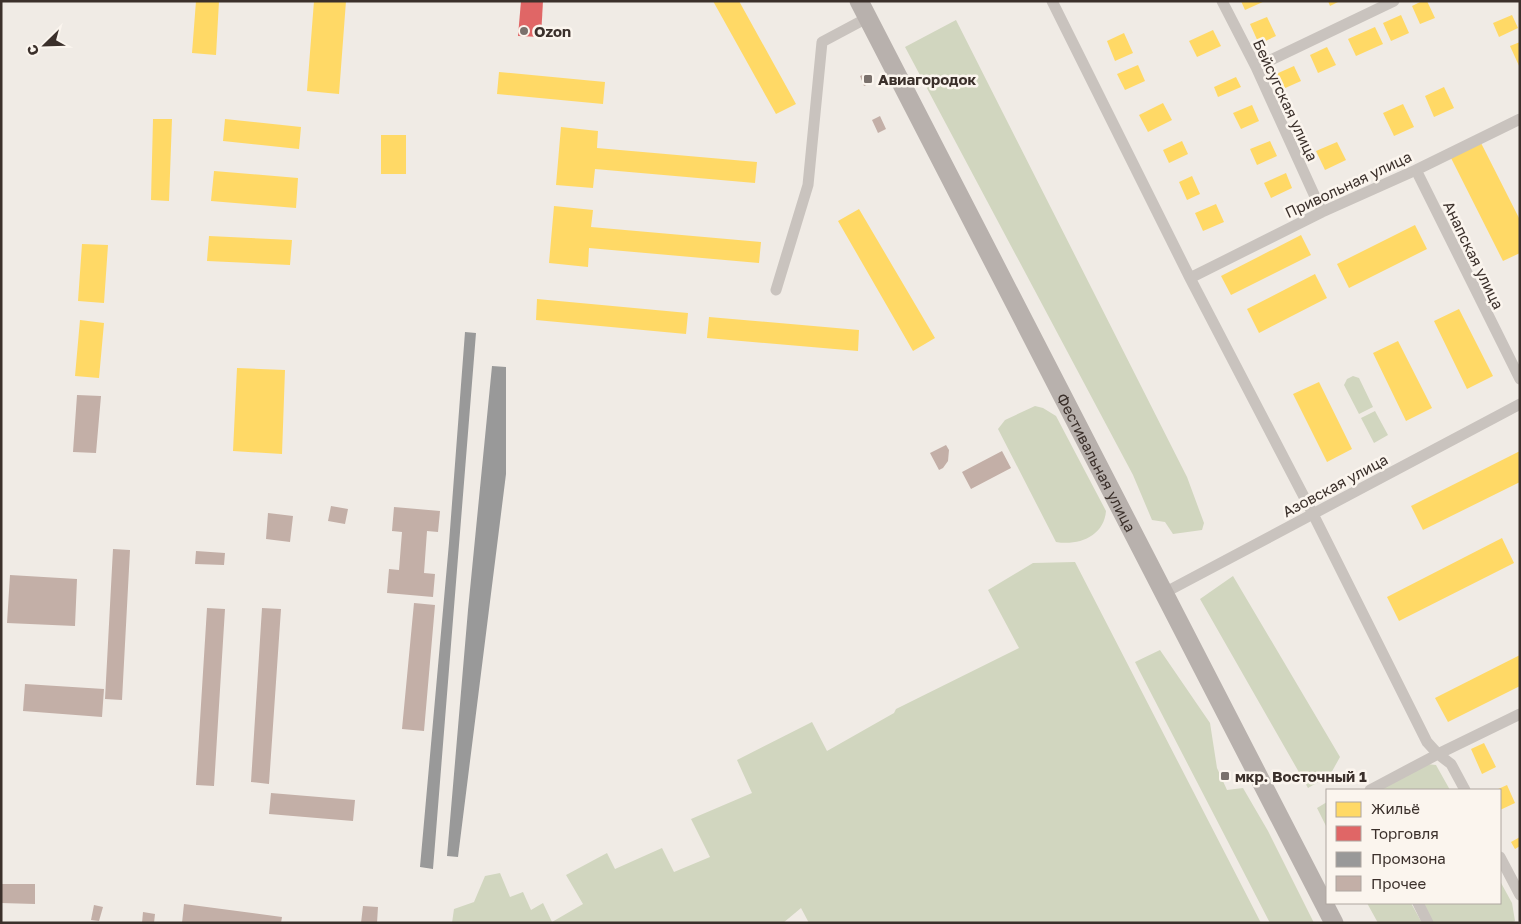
<svg xmlns="http://www.w3.org/2000/svg" width="1521" height="924" viewBox="0 0 1521 924" font-family="'Golos Text',sans-serif">
	<rect width="100%" height="100%" fill="#f0ebe5"/>
	<path fill="#d1d6bf" d="M 956,20 L 1187,477 L 1204,523 L 1202,530 L 1173,534 L 1165,522 L 1152,520 L 1133,475 L 905,47 Z
		M 1353,376 L 1359,378 L 1373,407 L 1359,414 L 1344,385 L 1347,379 Z
		M 1035,406 L 1043,408 L 1056,416 L 1106,511 C 1104,536 1079,546 1056,542 L 998,429 L 1005,420 Z
		M 1375,411 L 1388,435 L 1374,443 L 1361,418 Z
		M 1075,562 L 1261,923 L 809,923 L 801,908 L 783,923 L 452,923 L 454,909 L 474,902 L 485,876 L 500,873 L 510,897 L 523,892 L 531,910 L 543,903 L 552,922 L 583,904 L 566,875 L 607,853 L 615,869 L 662,848 L 674,872 L 710,857 L 691,819 L 752,793 L 737,760 L 812,722 L 827,751 L 894,713 L 896,709 L 1019,648 L 988,590 L 1033,563 Z
		M 1233,576 L 1340,757 L 1330,775 L 1308,788 L 1200,599 Z
		M 1160,650 L 1210,723 L 1217,768 L 1227,790 L 1243,788 L 1268,831 L 1314,923 L 1270,923 L 1139,670 L 1135,662 Z
		M 1427,764 L 1436,765 L 1450,790 L 1376,790 Z
		M 1327,802 L 1327,828 L 1317,808 Z
		M 1500,881 L 1512,903 L 1515,921 L 1511,923 L 1431,923 L 1421,903 L 1500,903 Z
		M 1367,903 L 1411,903 L 1422,923 L 1378,923 Z"/>
	<path fill="#ffd966" d="M 196,1 L 219,1 L 216,55 L 192,53 Z
		M 314,1 L 346,1 L 339,94 L 307,91 Z
		M 713,1 L 739,1 L 796,104 L 776,114 Z
		M 1241,1 L 1265,1 L 1245,10 Z
		M 1328,1 L 1340,1 L 1330,6 Z
		M 1422,1 L 1427,1 L 1435,18 L 1420,24 L 1412,6 Z
		M 1401,15 L 1409,33 L 1391,41 L 1383,23 Z
		M 1512,15 L 1518,28 L 1499,37 L 1493,23 Z
		M 1267,17 L 1276,36 L 1259,44 L 1250,24 Z
		M 1375,27 L 1383,44 L 1356,56 L 1348,39 Z
		M 1213,30 L 1221,46 L 1197,57 L 1189,41 Z
		M 1124,33 L 1133,53 L 1115,61 L 1107,41 Z
		M 1520,42 L 1520,68 L 1510,46 Z
		M 1327,47 L 1336,65 L 1318,73 L 1310,55 Z
		M 1138,65 L 1145,81 L 1125,90 L 1117,74 Z
		M 1294,66 L 1301,81 L 1283,89 L 1276,74 Z
		M 499,72 L 605,82 L 603,104 L 497,94 Z
		M 1236,77 L 1241,87 L 1218,97 L 1214,87 Z
		M 1444,87 L 1454,108 L 1434,117 L 1425,96 Z
		M 1163,103 L 1172,120 L 1148,132 L 1139,115 Z
		M 1403,104 L 1414,127 L 1394,136 L 1383,113 Z
		M 1252,105 L 1259,121 L 1241,129 L 1233,113 Z
		M 153,119 L 172,119 L 169,201 L 151,200 Z
		M 225,119 L 301,127 L 299,149 L 223,141 Z
		M 561,127 L 598,131 L 597,148 L 757,162 L 755,183 L 595,169 L 593,188 L 556,185 Z
		M 381,135 L 406,135 L 406,174 L 381,174 Z
		M 1182,141 L 1188,154 L 1169,163 L 1163,150 Z
		M 1270,141 L 1277,156 L 1257,165 L 1250,149 Z
		M 1337,142 L 1346,160 L 1325,170 L 1316,151 Z
		M 1481,143 L 1520,220 L 1520,253 L 1503,261 L 1451,158 Z
		M 214,171 L 298,178 L 296,208 L 211,201 Z
		M 1286,173 L 1292,188 L 1271,198 L 1264,183 Z
		M 1192,176 L 1200,194 L 1187,200 L 1179,182 Z
		M 1216,204 L 1224,222 L 1203,231 L 1195,213 Z
		M 554,206 L 593,210 L 591,227 L 761,242 L 759,263 L 589,248 L 588,267 L 549,263 Z
		M 859,209 L 935,338 L 913,351 L 838,221 Z
		M 1415,225 L 1427,249 L 1349,288 L 1337,264 Z
		M 1301,235 L 1311,255 L 1231,295 L 1221,276 Z
		M 209,236 L 292,240 L 290,265 L 207,261 Z
		M 82,244 L 108,245 L 104,303 L 78,301 Z
		M 1315,274 L 1327,298 L 1259,333 L 1247,309 Z
		M 537,299 L 688,313 L 686,334 L 536,320 Z
		M 1459,309 L 1493,376 L 1467,389 L 1434,321 Z
		M 709,317 L 859,330 L 858,351 L 707,338 Z
		M 80,320 L 104,323 L 99,378 L 75,376 Z
		M 1398,341 L 1432,408 L 1406,421 L 1373,353 Z
		M 237,368 L 285,370 L 282,454 L 233,451 Z
		M 1319,382 L 1352,449 L 1327,462 L 1293,394 Z
		M 1520,451 L 1520,482 L 1423,530 L 1411,506 Z
		M 1502,538 L 1514,563 L 1399,621 L 1387,597 Z
		M 1520,655 L 1520,686 L 1448,722 L 1435,698 Z
		M 1484,743 L 1496,767 L 1482,774 L 1471,749 Z
		M 1507,785 L 1515,803 L 1500,810 L 1500,790 L 1496,790 Z
		M 1520,837 L 1520,846 L 1515,849 L 1511,842 Z"/>
	<path fill="#e06666" d="M 521,1 L 543,1 L 541,37 L 518,36 Z"/>
	<path fill="#999" d="M 465,332 L 476,333 L 433,869 L 420,867 L 449,543 Z
		M 492,366 L 506,367 L 506,474 L 458,857 L 447,856 L 468,610 Z"/>
	<path fill="#c3afa7" d="M 867,73 L 871,83 L 864,86 L 860,76 Z
		M 880,116 L 886,129 L 878,133 L 872,120 Z
		M 77,395 L 101,396 L 96,453 L 73,452 Z
		M 946,445 L 949,450 L 948,461 L 943,468 L 939,470 L 930,453 Z
		M 1002,451 L 1011,468 L 971,489 L 962,472 Z
		M 331,506 L 348,509 L 345,524 L 328,521 Z
		M 394,507 L 440,511 L 438,532 L 427,531 L 424,573 L 435,574 L 433,597 L 387,593 L 389,569 L 399,570 L 402,532 L 392,531 Z
		M 268,513 L 293,516 L 290,542 L 266,539 Z
		M 113,549 L 130,550 L 122,700 L 105,699 Z
		M 196,551 L 225,553 L 224,565 L 195,564 Z
		M 10,575 L 77,579 L 75,626 L 7,623 Z
		M 414,603 L 435,605 L 424,731 L 402,729 Z
		M 207,608 L 225,609 L 214,786 L 196,785 Z
		M 262,608 L 281,609 L 269,784 L 251,782 Z
		M 25,684 L 104,689 L 102,717 L 23,711 Z
		M 271,793 L 355,800 L 353,821 L 269,814 Z
		M 1,884 L 35,884 L 35,904 L 1,903 Z
		M 184,904 L 282,917 L 281,923 L 182,923 Z
		M 94,905 L 103,907 L 99,921 L 91,920 Z
		M 363,906 L 378,907 L 377,923 L 361,923 Z
		M 143,912 L 155,914 L 154,923 L 142,923 Z"/>
	<g fill="none" stroke-linecap="round" stroke-linejoin="round">
		<path stroke="#c9c3be" stroke-width="11" d="M 1052,1 L 1190,278 L 1313,514 L 1427,742 L 1438,754 L 1451,764 L 1465,790
			M 1222,1 L 1256,67 L 1322,212
			M 1256,67 L 1394,1
			M 1416,170 L 1520,379
			M 1190,278 L 1322,212 L 1416,170 L 1520,119
			M 776,290 L 808,185 L 822,42 L 867,18
			M 1164,593 L 1520,404
			M 1370,790 L 1438,754 L 1520,714
			M 1500,857 L 1520,895
			M 1418,903 L 1428,923"/>
		<path stroke="#b8b1ad" stroke-width="19" id="s1" d="M 859,1 L 1334,923"/>
	</g>
	<g fill="#7a716c" stroke="#fbf5ee" stroke-width="2">
		<circle cx="524" cy="31" r="5"/>
		<rect x="863" y="74" width="10" height="10" rx="2.5"/>
		<rect x="1220" y="771" width="10" height="10" rx="2.5"/>
	</g>
	<g text-anchor="middle" dominant-baseline="central" stroke-width="5" stroke-linejoin="round" paint-order="stroke">
		<g font-size="15" font-weight="bold" fill="#3b302b" stroke="#fbf5ee" text-anchor="start">
			<text x="534" y="31">Ozon</text>
			<text x="878" y="79">Авиагородок</text>
			<text x="1235" y="776">мкр. Восточный 1</text>
		</g>
		<g font-size="15" fill="#3b302b" stroke="#fbf5ee">
			<text transform="translate(1286 100) rotate(65)">Бейсугская улица</text>
			<text transform="translate(1348 184) rotate(-25)">Привольная улица</text>
			<text transform="translate(1474 255) rotate(64)">Анапская улица</text>
			<text stroke="none"><textPath href="#s1" startOffset="519">Фестивальная улица</textPath></text>
			<text transform="translate(1335 485) rotate(-28)">Азовская улица</text>
		</g>
	</g>
	<rect width="1521" height="924" fill="none" stroke="#3b302b" stroke-width="5"/>
	<rect x="1326" y="789" width="175" height="115" fill="#fbf5ee" stroke="#aea6a0"/>
	<rect x="1336" y="802" width="25" height="15" fill="#ffd966" stroke="#aea6a0"/>
	<text x="1371" y="814" font-size="15" fill="#3b302b">Жильё</text>
	<rect x="1336" y="826" width="25" height="15" fill="#e06666" stroke="#aea6a0"/>
	<text x="1371" y="839" font-size="15" fill="#3b302b">Торговля</text>
	<rect x="1336" y="852" width="25" height="15" fill="#999999" stroke="#aea6a0"/>
	<text x="1371" y="864" font-size="15" fill="#3b302b">Промзона</text>
	<rect x="1336" y="876" width="25" height="15" fill="#c3afa7" stroke="#aea6a0"/>
	<text x="1371" y="889" font-size="15" fill="#3b302b">Прочее</text>
	<g transform="translate(45 45) rotate(247)" stroke="#fbf5ee" stroke-width="4" paint-order="stroke">
	<path d="M0-4L9 19L0 12L-9 19Z" fill="#3b302b"/>
	<text y="-8" font-size="14" font-weight="bold" text-anchor="middle" fill="#3b302b">С</text>
	</g>
</svg>
